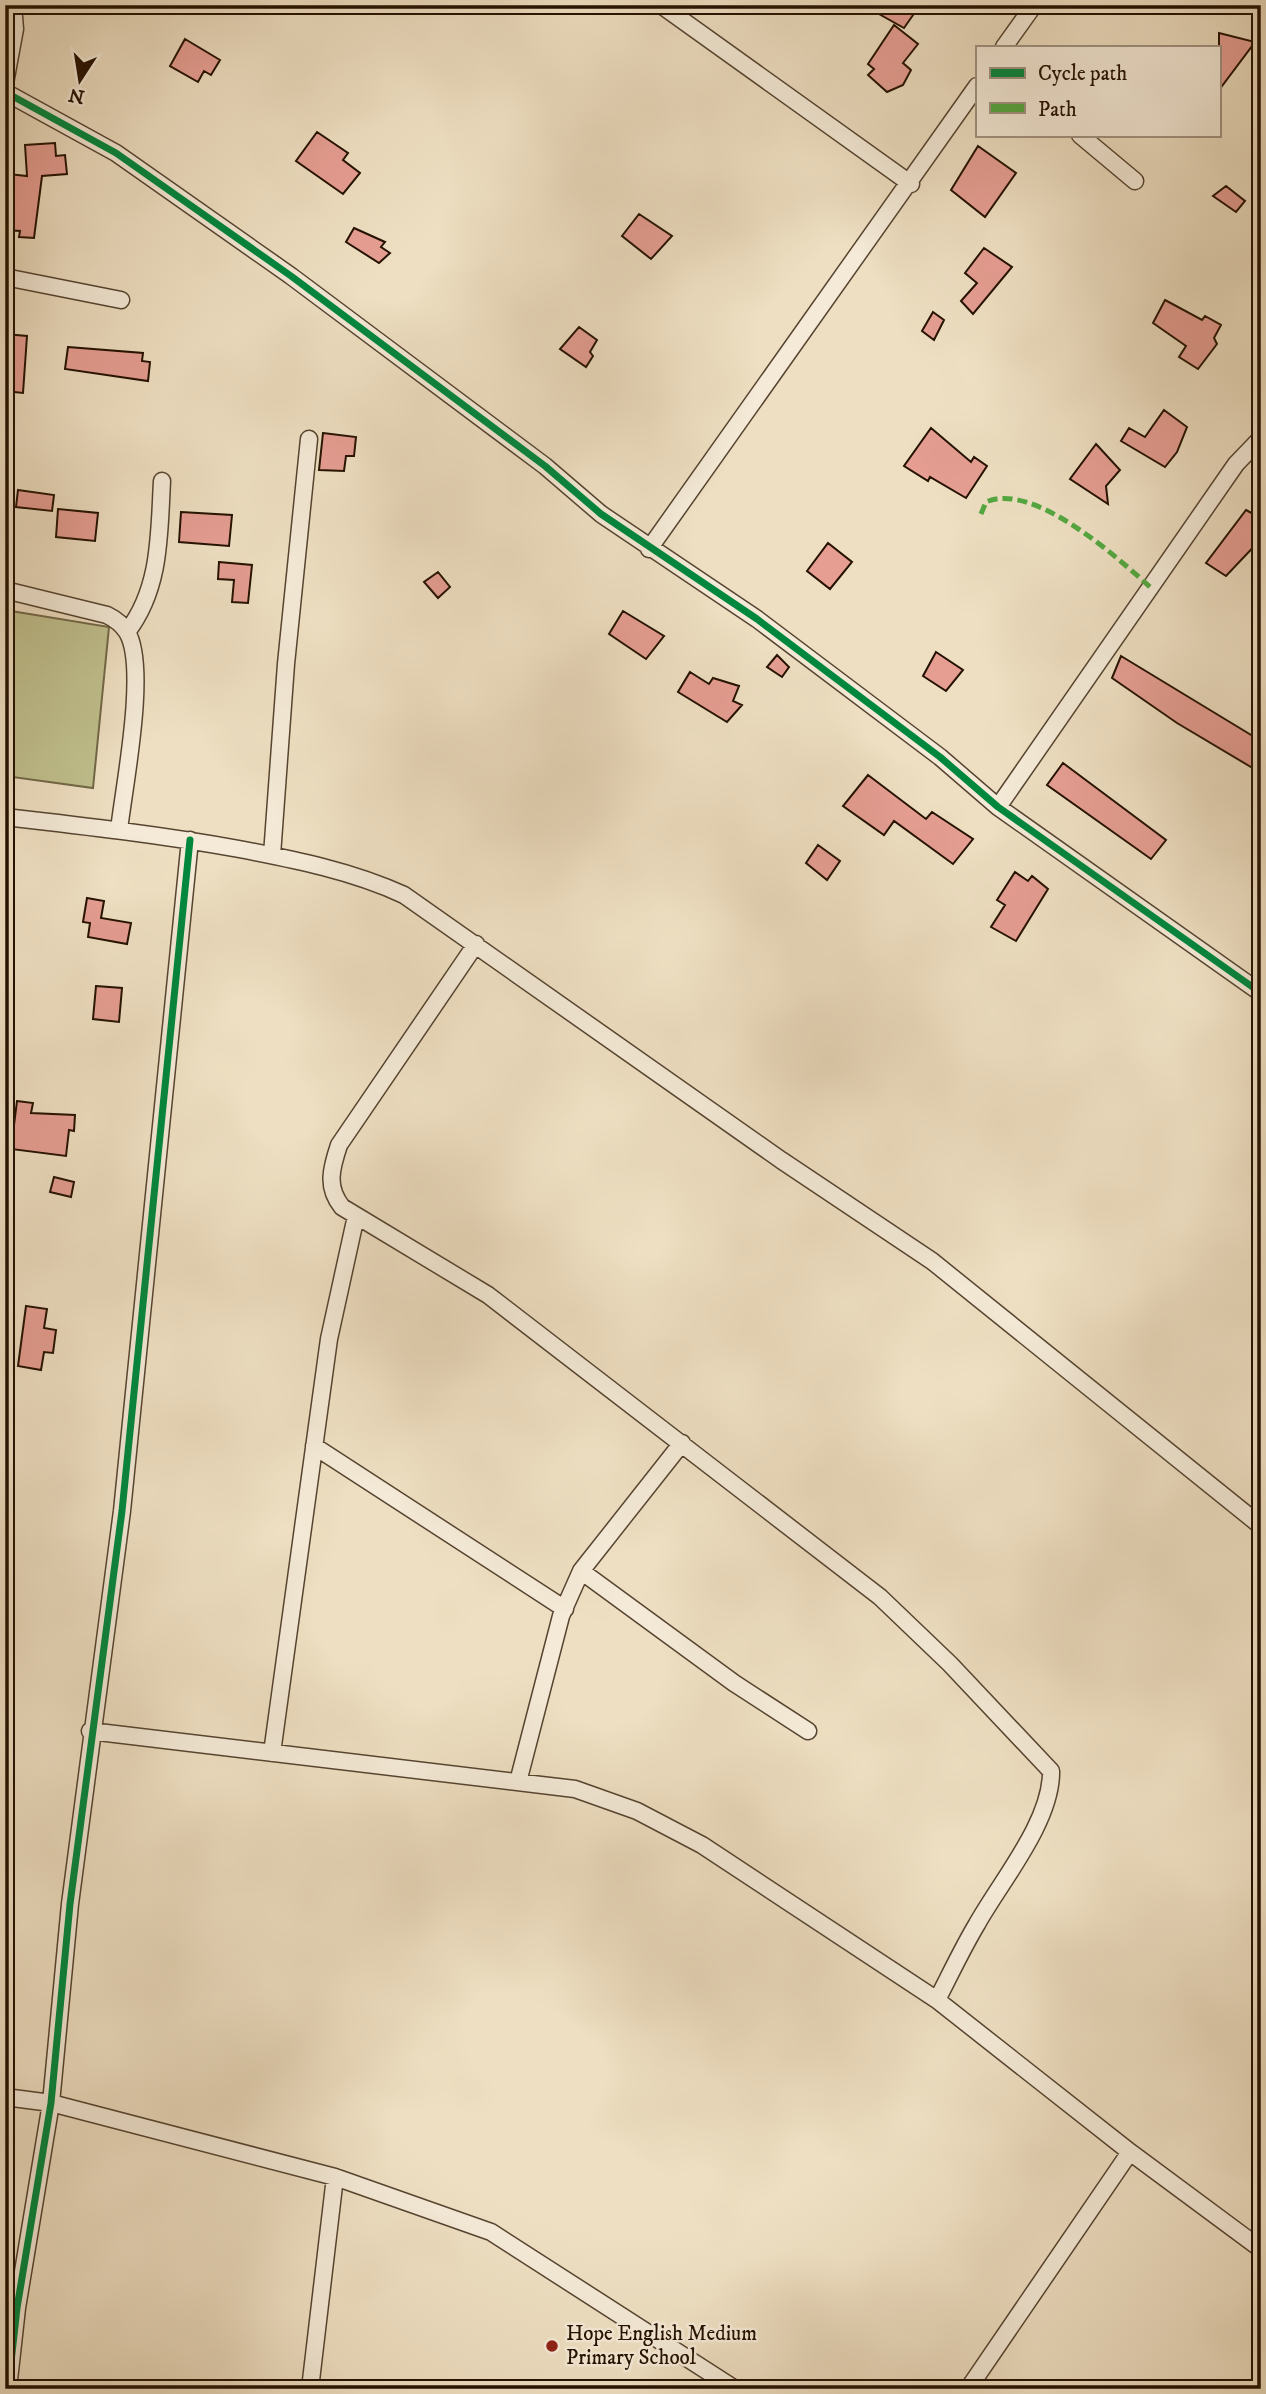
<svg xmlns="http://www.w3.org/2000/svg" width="1266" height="2394" viewBox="0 0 1266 2394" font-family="'IM FELL DW Pica',serif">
	<rect width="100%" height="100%" fill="#eedfc2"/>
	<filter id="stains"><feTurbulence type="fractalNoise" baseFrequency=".00286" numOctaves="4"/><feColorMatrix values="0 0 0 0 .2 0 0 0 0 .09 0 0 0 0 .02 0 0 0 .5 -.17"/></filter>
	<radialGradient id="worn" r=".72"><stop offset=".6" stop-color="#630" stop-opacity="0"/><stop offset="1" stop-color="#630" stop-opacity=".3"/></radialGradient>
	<path fill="#c0c08e" stroke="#726847" stroke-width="2" d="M 5,610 L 109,627 L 93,788 L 5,776 Z"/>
	<path fill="#e69e93" stroke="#241100" stroke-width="2" d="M 863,5 L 920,5 L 904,28 Z
		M 894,25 L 918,44 L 903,63 L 911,70 L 903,85 L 887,92 L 868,75 L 874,69 L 868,64 Z
		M 1219,33 L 1255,42 L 1219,90 Z
		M 185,39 L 220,60 L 211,75 L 204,71 L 198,82 L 170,66 Z
		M 317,132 L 348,153 L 343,160 L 360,173 L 343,194 L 296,161 Z
		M 55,143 L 56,156 L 65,155 L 67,174 L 42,176 L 34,238 L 19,237 L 20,231 L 5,230 L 9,174 L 27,176 L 25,145 Z
		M 978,146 L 1016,173 L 985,217 L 951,190 Z
		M 1226,186 L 1245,201 L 1236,212 L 1213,196 Z
		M 639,214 L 672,236 L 651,259 L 622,236 Z
		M 354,228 L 385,242 L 381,247 L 390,253 L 379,263 L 346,242 Z
		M 984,248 L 1012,267 L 973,314 L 961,301 L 977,283 L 965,273 Z
		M 1165,300 L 1202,320 L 1205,316 L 1221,325 L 1214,338 L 1217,344 L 1198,369 L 1179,357 L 1186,346 L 1153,323 Z
		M 933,312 L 944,320 L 934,340 L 922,331 Z
		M 579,327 L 597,340 L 590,352 L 593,356 L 586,367 L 560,349 Z
		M 5,334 L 27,336 L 23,393 L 5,391 Z
		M 68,347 L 143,353 L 142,361 L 150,362 L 148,381 L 65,369 Z
		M 1164,410 L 1187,427 L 1177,452 L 1165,467 L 1121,441 L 1129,428 L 1145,437 Z
		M 931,428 L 971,462 L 974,457 L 987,466 L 966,498 L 930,477 L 928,481 L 904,466 Z
		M 323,433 L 356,437 L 354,456 L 346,456 L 344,471 L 319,470 Z
		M 1096,444 L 1120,470 L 1106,486 L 1108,504 L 1070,479 Z
		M 18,490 L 54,495 L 52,511 L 16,507 Z
		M 58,509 L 98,513 L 95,541 L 56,537 Z
		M 1246,510 L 1261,518 L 1261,539 L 1226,576 L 1206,563 Z
		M 181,512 L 232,515 L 229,546 L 179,542 Z
		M 828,543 L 852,562 L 830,589 L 807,571 Z
		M 219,562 L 252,565 L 248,603 L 232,602 L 234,580 L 218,579 Z
		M 438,572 L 450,587 L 438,598 L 424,582 Z
		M 623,611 L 664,636 L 646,659 L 609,634 Z
		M 936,652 L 963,670 L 946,691 L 923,676 Z
		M 777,655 L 789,667 L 782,677 L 767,667 Z
		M 1121,656 L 1261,741 L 1261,773 L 1177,723 L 1112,678 Z
		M 690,672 L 709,684 L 713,678 L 739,686 L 733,701 L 742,705 L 727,722 L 678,692 Z
		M 1063,763 L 1166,840 L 1151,859 L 1047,785 Z
		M 868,775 L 926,819 L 932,812 L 973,839 L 953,864 L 894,821 L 884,835 L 843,806 Z
		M 818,845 L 840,861 L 827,880 L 806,863 Z
		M 1015,872 L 1028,881 L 1032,876 L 1048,889 L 1016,941 L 991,927 L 1005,905 L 997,900 Z
		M 87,898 L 104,901 L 101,918 L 131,923 L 127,944 L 88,937 L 90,923 L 83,922 Z
		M 96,986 L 122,988 L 119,1022 L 93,1019 Z
		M 17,1101 L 33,1103 L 31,1113 L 75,1115 L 74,1131 L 69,1130 L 66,1156 L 11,1149 Z
		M 54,1177 L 74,1182 L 71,1197 L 50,1192 Z
		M 26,1306 L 47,1309 L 44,1328 L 56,1330 L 53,1353 L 44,1352 L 41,1370 L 18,1366 Z"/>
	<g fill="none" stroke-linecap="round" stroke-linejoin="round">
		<defs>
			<path id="minor" d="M 661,5 L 911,184
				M 1004,47 L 1034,5
				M 5,83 L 15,29 L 13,5
				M 5,92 L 116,153 L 291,276 L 545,466 L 601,514 L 757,619 L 940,757 L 998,807 L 1261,993
				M 1080,135 L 1135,181
				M 5,277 L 121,300
				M 649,549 L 977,86
				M 5,590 L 107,615 C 115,619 122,624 127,632 C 148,667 124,786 119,830
				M 127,632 C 161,588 159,534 162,481
				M 998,807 L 1236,464 L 1261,438
				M 5,817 C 84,826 162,835 239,849 C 296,860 352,871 404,895 L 781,1160 L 932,1261 L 1261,1526
				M 272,855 L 286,664 L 309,439
				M 476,944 L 339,1145 C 331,1169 326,1187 342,1207 L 488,1295 L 880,1597 L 950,1664 L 1051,1771 C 1052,1821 1001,1881 977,1924 C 962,1949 950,1975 937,2000
				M 314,1446 L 565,1609
				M 581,1571 L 734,1683 L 808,1731
				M 90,1731 L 575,1789 L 637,1811 L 702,1845 L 937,2000 L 1130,2152 L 1261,2249
				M 272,1753 L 329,1339 L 356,1216
				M 518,1782 L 561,1616 L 581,1571 L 682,1443
				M 5,2097 L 51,2103 L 335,2177 L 491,2232 L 735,2389
				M 8,2389 L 17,2308 L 51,2103 L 70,1904 L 122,1511 L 190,840
				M 310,2389 L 335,2177
				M 968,2389 L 1130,2152"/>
		</defs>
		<use href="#minor" stroke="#564430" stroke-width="19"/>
		<use href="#minor" stroke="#f4ead7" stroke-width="16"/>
		<path stroke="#53a840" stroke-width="5" stroke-dasharray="10 5" stroke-linecap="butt" d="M 981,514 L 986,502 C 1033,481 1118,558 1150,587"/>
		<defs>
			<path id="cycleway" d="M 5,92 L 116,153 L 291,276 L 545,466 L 601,514 L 757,619 L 940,757 L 998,807 L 1261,993
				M 8,2389 L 17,2308 L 51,2103 L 70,1904 L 122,1511 L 190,840"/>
		</defs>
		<use href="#cycleway" stroke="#f4ead7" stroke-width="11"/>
		<use href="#cycleway" stroke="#00873e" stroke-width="7"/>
	</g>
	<circle fill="#8f2418" stroke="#f4ead7" stroke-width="2.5" cx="552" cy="2346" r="7"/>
	<g text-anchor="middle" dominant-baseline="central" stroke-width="5" stroke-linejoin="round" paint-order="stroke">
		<g font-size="21" fill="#241100" stroke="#f4ead7" text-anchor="start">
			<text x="566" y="2334">Hope English Medium<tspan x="566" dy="24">Primary School</tspan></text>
		</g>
	</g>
	<rect width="1266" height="2394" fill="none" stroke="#eedfc2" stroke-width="28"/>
	<rect x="7" y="7" width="1252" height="2380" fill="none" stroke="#241100" stroke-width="3.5"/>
	<rect x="14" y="14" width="1238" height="2366" fill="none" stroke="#241100" stroke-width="2"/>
	<rect x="976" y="46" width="245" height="91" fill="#f4ead7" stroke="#a19381" stroke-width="2"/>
	<rect x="990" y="68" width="35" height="10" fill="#00873e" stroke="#a19381" stroke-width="2"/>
	<text x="1038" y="80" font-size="21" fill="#241100">Cycle path</text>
	<rect x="990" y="103" width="35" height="10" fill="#53a840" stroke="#a19381" stroke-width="2"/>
	<text x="1038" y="116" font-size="21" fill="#241100">Path</text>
	<g transform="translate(80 80) rotate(192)" stroke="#f4ead7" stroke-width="5" paint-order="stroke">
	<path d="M0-5L12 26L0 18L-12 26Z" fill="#241100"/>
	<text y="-10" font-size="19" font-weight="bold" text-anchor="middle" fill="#241100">N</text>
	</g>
	<rect width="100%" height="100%" filter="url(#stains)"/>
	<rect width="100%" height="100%" fill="url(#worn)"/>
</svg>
